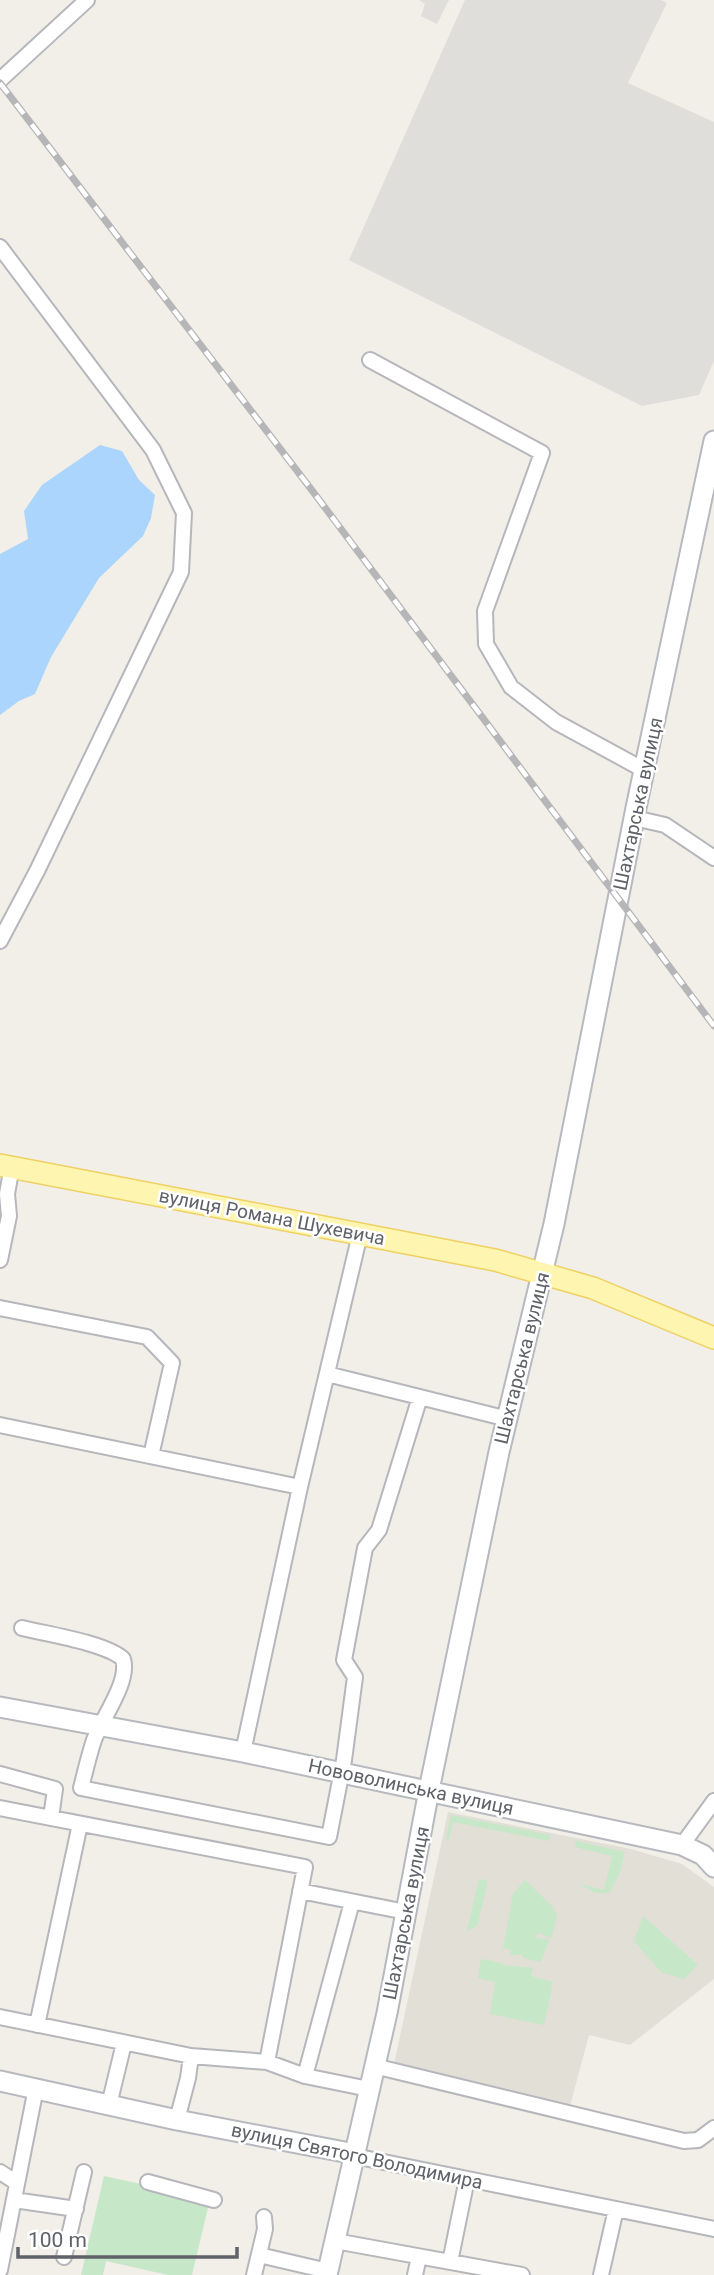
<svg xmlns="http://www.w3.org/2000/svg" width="714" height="2275" viewBox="0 0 714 2275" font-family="Roboto,sans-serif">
	<rect width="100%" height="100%" fill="#f1efe8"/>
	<path fill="#e0deda" d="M 419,0 L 449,0 L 437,24 L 421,16 L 425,4 Z
		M 465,0 L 661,0 L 667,3 L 628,83 L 714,122 L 714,361 L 699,395 L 642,406 L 349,260 Z"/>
	<path fill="#e1dfd6" d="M 448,1812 L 631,1849 L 682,1864 L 714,1887 L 714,1979 L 630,2045 L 589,2035 L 570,2106 L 394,2064 Z"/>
	<path fill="#c6e7c8" d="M 451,1815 L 550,1835 L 549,1841 L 453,1822 L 448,1842 L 446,1838 Z
		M 576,1841 L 625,1852 L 619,1875 L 609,1893 L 595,1893 L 580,1884 L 604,1890 L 612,1856 L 575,1847 Z
		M 479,1879 L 488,1881 L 477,1926 L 467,1931 Z
		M 525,1880 L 553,1907 L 557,1916 L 551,1939 L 540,1933 L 535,1935 L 537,1938 L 549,1940 L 541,1962 L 523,1958 L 522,1955 L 510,1955 L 511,1950 L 503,1948 L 513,1894 Z
		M 643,1916 L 698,1965 L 684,1979 L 661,1972 L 634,1941 Z
		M 481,1959 L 502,1963 L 503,1965 L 533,1968 L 531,1976 L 553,1982 L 544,2025 L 490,2014 L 495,1982 L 478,1978 Z
		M 104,2176 L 210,2199 L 192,2275 L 168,2275 L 106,2261 L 103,2275 L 81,2275 Z"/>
	<path fill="#abd5fd" d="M 100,445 L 122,451 L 139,480 L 155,495 L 151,518 L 143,536 L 99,578 L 51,657 L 35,694 L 19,701 L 0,715 L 0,554 L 28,539 L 24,511 L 42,485 Z"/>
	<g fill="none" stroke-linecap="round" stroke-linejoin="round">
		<defs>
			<path id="street" d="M 0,80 L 87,0
				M 0,247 L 153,450 L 184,513 L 181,572 L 37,871 L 0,941
				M 370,360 L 542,453 L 485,611 L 486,644 L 511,687 L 556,722 L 644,770
				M 634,818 L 665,825 L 714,858
				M 0,1260 L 9,1216 L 7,1194 L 10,1177 L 8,1167
				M 0,1308 L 147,1337 L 172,1363 L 151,1456
				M 327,1374 L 508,1419
				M 0,1425 L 300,1487
				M 22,1628 C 46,1634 106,1643 123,1659 C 130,1682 102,1718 94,1740 C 89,1755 85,1772 81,1788 L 329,1837 L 344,1760 L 355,1677 L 344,1660 L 365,1548 L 379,1530 L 420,1397
				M 243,1752 L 300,1487 L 360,1234
				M 0,1774 L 55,1789 L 51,1818
				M 0,1808 L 305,1867 L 267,2062
				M 682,1845 L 714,1801
				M 300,1891 L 406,1912
				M 0,2017 L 191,2056 L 267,2062 L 305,2076 L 369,2089
				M 37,2025 L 80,1824
				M 374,2066 L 684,2141 L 698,2140 L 714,2128
				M 305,2076 L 352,1902
				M 109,2105 L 124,2043
				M 177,2120 L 188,2078 L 191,2056
				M 355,2154 L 364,2158 L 714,2229
				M 0,2172 L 17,2183
				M 148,2182 L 214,2200
				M 14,2200 L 76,2209
				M 335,2241 L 522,2275
				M 259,2255 L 328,2271
				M 64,2257 L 84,2172
				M 450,2262 L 467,2179
				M 0,2270 L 36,2088
				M 254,2275 L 265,2229 L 264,2217
				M 415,2275 L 419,2257
				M 601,2275 L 616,2209"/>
			<path id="secondary" d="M 0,1707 L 243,1752 L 682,1845 L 703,1855 L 714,1867
				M 0,2081 L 177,2120 L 355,2154
				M 327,2275 L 387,2013 L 429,1790 L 499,1452 L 554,1224 L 636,808 L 714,441"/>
			<path id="primary" d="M 0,1165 L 495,1260 L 593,1288 L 714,1338"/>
		</defs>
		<use href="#street" stroke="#b5b7bc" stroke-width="18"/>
		<use href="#secondary" stroke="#b6b9bf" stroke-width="23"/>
		<use href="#primary" stroke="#efd063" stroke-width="24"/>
		<use href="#street" stroke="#fff" stroke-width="14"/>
		<use href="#secondary" stroke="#fff" stroke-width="19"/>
		<use href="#primary" stroke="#fef6b0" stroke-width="21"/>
		<defs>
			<path id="rail" d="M 0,83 L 311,489 L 714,1026"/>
		</defs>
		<use href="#rail" stroke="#b6b6b8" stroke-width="7"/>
		<use href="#rail" stroke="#fff" stroke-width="4.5" stroke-dasharray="13" stroke-linecap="butt"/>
	</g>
	<g text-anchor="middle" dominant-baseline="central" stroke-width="5" stroke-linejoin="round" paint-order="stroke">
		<g font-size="19" fill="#5f6268" stroke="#fff">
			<text transform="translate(638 804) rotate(-78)">Шахтарська вулиця</text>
			<text transform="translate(272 1217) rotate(11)">вулиця Романа Шухевича</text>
			<text transform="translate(522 1358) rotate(-76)">Шахтарська вулиця</text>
			<text transform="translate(411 1787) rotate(12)">Нововолинська вулиця</text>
			<text transform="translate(406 1913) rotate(-79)">Шахтарська вулиця</text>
			<text transform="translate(357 2156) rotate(12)">вулиця Святого Володимира</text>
		</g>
	</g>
	<path d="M18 2247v10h219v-10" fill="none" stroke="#5f6268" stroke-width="3.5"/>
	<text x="28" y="2247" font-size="21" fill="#5f6268" stroke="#ffffff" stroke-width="5" paint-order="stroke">100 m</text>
</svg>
